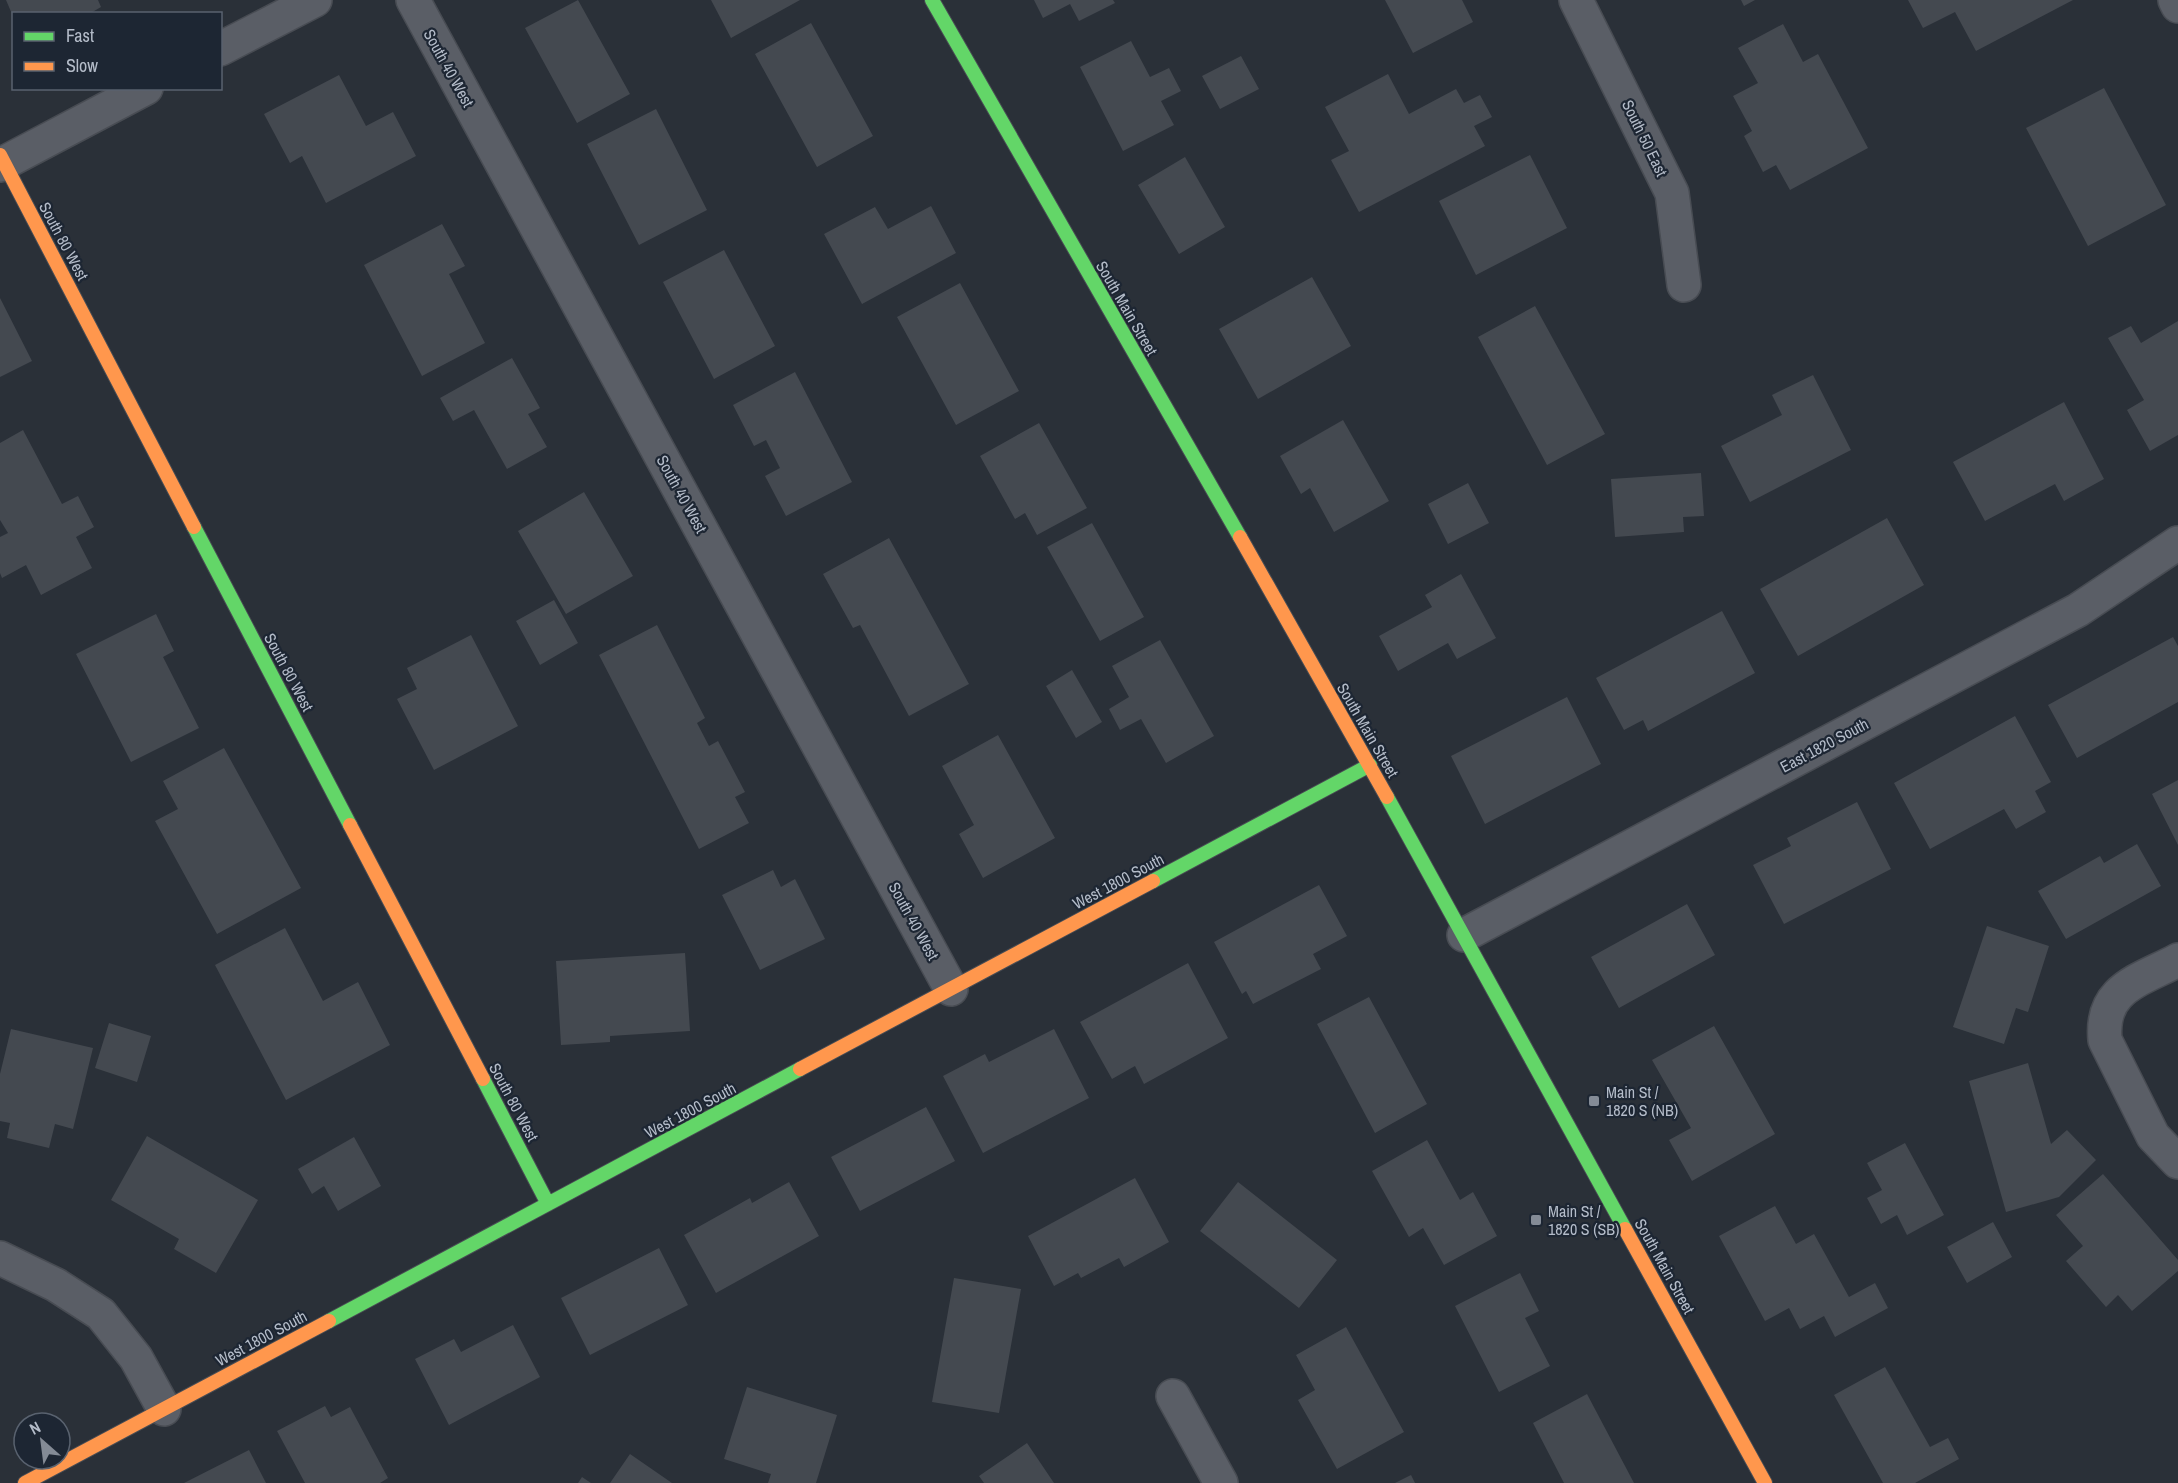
<svg xmlns="http://www.w3.org/2000/svg" width="2178" height="1483" viewBox="0 0 2178 1483" font-family="'Archivo Narrow',sans-serif">
	<rect width="100%" height="100%" fill="#2a3038"/>
	<path fill="#444950" d="M 6,0 L 98,0 L 101,7 L 89,14 L 12,14 Z
		M 578,0 L 630,94 L 577,123 L 525,28 Z
		M 711,0 L 800,0 L 731,38 Z
		M 1034,0 L 1113,0 L 1115,3 L 1079,21 L 1070,4 L 1043,18 Z
		M 1385,0 L 1462,0 L 1473,22 L 1413,53 Z
		M 1741,0 L 1755,0 L 1744,6 Z
		M 1908,0 L 2073,0 L 1976,51 L 1955,12 L 1923,28 Z
		M 811,23 L 873,136 L 817,167 L 755,54 Z
		M 1783,24 L 1803,62 L 1818,54 L 1868,148 L 1790,190 L 1776,165 L 1763,172 L 1744,136 L 1752,131 L 1733,96 L 1758,83 L 1738,48 Z
		M 1131,41 L 1150,77 L 1169,68 L 1181,91 L 1161,101 L 1174,125 L 1123,151 L 1080,67 Z
		M 1241,56 L 1259,89 L 1220,109 L 1202,76 Z
		M 1388,74 L 1409,114 L 1456,89 L 1464,103 L 1480,95 L 1492,117 L 1474,126 L 1485,146 L 1359,212 L 1331,160 L 1349,151 L 1325,107 Z
		M 339,75 L 366,126 L 393,112 L 416,156 L 326,203 L 302,156 L 290,163 L 264,114 Z
		M 2104,88 L 2166,205 L 2088,246 L 2026,128 Z
		M 656,109 L 707,210 L 639,245 L 587,144 Z
		M 1530,155 L 1567,228 L 1476,275 L 1439,201 Z
		M 1185,157 L 1225,227 L 1179,254 L 1138,185 Z
		M 931,206 L 956,253 L 862,304 L 824,234 L 875,207 L 888,229 Z
		M 442,224 L 465,266 L 449,274 L 485,343 L 422,376 L 364,265 Z
		M 724,250 L 775,346 L 714,379 L 663,282 Z
		M 1312,277 L 1351,346 L 1258,399 L 1219,329 Z
		M 960,283 L 1019,391 L 956,425 L 897,317 Z
		M 0,298 L 32,361 L 0,377 Z
		M 1535,306 L 1605,434 L 1547,465 L 1478,337 Z
		M 2178,321 L 2178,435 L 2150,451 L 2127,410 L 2144,400 L 2108,338 L 2131,326 L 2141,343 Z
		M 512,358 L 540,408 L 528,414 L 547,447 L 507,469 L 474,410 L 453,421 L 440,398 Z
		M 795,372 L 852,482 L 786,516 L 765,476 L 780,468 L 766,440 L 754,446 L 733,405 Z
		M 1813,375 L 1851,450 L 1750,502 L 1721,446 L 1782,415 L 1772,395 Z
		M 2064,402 L 2104,479 L 2064,501 L 2055,484 L 1985,521 L 1953,462 Z
		M 1343,420 L 1389,501 L 1334,532 L 1310,488 L 1301,494 L 1280,456 Z
		M 1039,423 L 1087,508 L 1037,535 L 1025,513 L 1015,519 L 980,456 Z
		M 23,430 L 62,504 L 78,496 L 94,527 L 76,537 L 92,568 L 41,595 L 26,565 L 2,578 L 0,573 L 0,537 L 8,533 L 0,520 L 0,443 Z
		M 1701,473 L 1704,516 L 1683,517 L 1684,532 L 1615,537 L 1611,479 Z
		M 1468,483 L 1489,523 L 1448,544 L 1428,504 Z
		M 584,492 L 633,576 L 566,614 L 518,531 Z
		M 1887,518 L 1924,585 L 1798,656 L 1760,589 Z
		M 1092,523 L 1144,617 L 1100,641 L 1047,547 Z
		M 889,538 L 969,684 L 909,716 L 860,625 L 853,628 L 823,574 Z
		M 1461,574 L 1496,638 L 1457,659 L 1448,643 L 1398,671 L 1379,636 L 1432,607 L 1425,595 Z
		M 554,600 L 578,643 L 540,665 L 516,621 Z
		M 1722,611 L 1755,673 L 1648,731 L 1643,720 L 1624,730 L 1596,678 Z
		M 156,614 L 174,651 L 163,657 L 199,728 L 131,762 L 76,654 Z
		M 657,625 L 705,718 L 697,723 L 709,746 L 718,741 L 745,792 L 735,797 L 749,823 L 699,849 L 599,655 Z
		M 471,635 L 518,726 L 434,770 L 397,699 L 417,689 L 407,668 Z
		M 2173,637 L 2178,646 L 2178,702 L 2077,758 L 2048,705 Z
		M 1160,640 L 1214,736 L 1166,763 L 1141,719 L 1120,730 L 1109,709 L 1129,697 L 1112,666 Z
		M 1072,670 L 1102,722 L 1076,738 L 1046,686 Z
		M 1567,697 L 1601,764 L 1485,824 L 1451,756 Z
		M 2015,716 L 2051,782 L 2035,791 L 2046,812 L 2016,829 L 2004,809 L 1930,849 L 1894,783 Z
		M 998,735 L 1055,838 L 983,878 L 959,834 L 974,825 L 942,766 Z
		M 224,748 L 301,888 L 217,934 L 155,821 L 178,809 L 163,781 Z
		M 2178,780 L 2178,845 L 2152,794 Z
		M 1857,802 L 1891,869 L 1784,924 L 1753,865 L 1791,846 L 1787,838 Z
		M 2137,844 L 2161,886 L 2066,939 L 2038,891 L 2100,856 L 2104,863 Z
		M 773,870 L 781,887 L 795,879 L 825,939 L 760,970 L 722,895 Z
		M 1319,885 L 1347,936 L 1313,954 L 1321,969 L 1253,1004 L 1246,991 L 1242,994 L 1214,942 Z
		M 1687,904 L 1715,955 L 1619,1008 L 1591,957 Z
		M 1987,926 L 2049,946 L 2028,1012 L 2016,1008 L 2004,1044 L 1953,1027 Z
		M 285,928 L 323,1001 L 358,982 L 390,1045 L 286,1100 L 215,965 Z
		M 685,953 L 690,1031 L 610,1036 L 610,1042 L 561,1045 L 556,961 Z
		M 1188,963 L 1228,1038 L 1144,1084 L 1135,1066 L 1112,1079 L 1080,1022 Z
		M 1369,997 L 1427,1104 L 1375,1133 L 1317,1024 Z
		M 109,1023 L 151,1036 L 137,1082 L 95,1068 Z
		M 1714,1026 L 1775,1134 L 1692,1181 L 1669,1140 L 1691,1128 L 1652,1060 Z
		M 11,1029 L 93,1048 L 73,1129 L 55,1124 L 49,1148 L 7,1138 L 10,1123 L 0,1121 L 0,1074 Z
		M 1054,1029 L 1089,1098 L 983,1153 L 943,1076 L 985,1054 L 989,1062 Z
		M 2028,1063 L 2051,1144 L 2067,1130 L 2096,1160 L 2059,1197 L 2006,1212 L 1969,1081 Z
		M 926,1107 L 955,1161 L 860,1211 L 831,1157 Z
		M 147,1136 L 258,1200 L 216,1273 L 174,1249 L 179,1239 L 111,1200 Z
		M 354,1137 L 381,1186 L 338,1211 L 324,1186 L 312,1194 L 298,1169 Z
		M 1427,1140 L 1460,1200 L 1473,1192 L 1497,1236 L 1444,1265 L 1423,1228 L 1409,1237 L 1372,1171 Z
		M 1905,1143 L 1944,1215 L 1907,1235 L 1897,1215 L 1881,1224 L 1867,1198 L 1882,1190 L 1867,1163 Z
		M 2103,1174 L 2178,1260 L 2178,1271 L 2132,1311 L 2118,1295 L 2106,1307 L 2066,1261 L 2083,1246 L 2056,1215 Z
		M 1135,1178 L 1169,1242 L 1124,1267 L 1119,1258 L 1081,1278 L 1078,1273 L 1054,1286 L 1028,1236 Z
		M 789,1182 L 819,1236 L 716,1293 L 684,1235 L 750,1198 L 752,1203 Z
		M 1238,1182 L 1337,1260 L 1299,1308 L 1200,1231 Z
		M 1775,1206 L 1796,1244 L 1814,1234 L 1849,1297 L 1875,1283 L 1888,1308 L 1835,1337 L 1824,1316 L 1800,1329 L 1789,1308 L 1765,1321 L 1719,1236 Z
		M 1993,1222 L 2012,1257 L 1967,1283 L 1947,1247 Z
		M 659,1248 L 688,1305 L 590,1355 L 561,1298 Z
		M 1520,1273 L 1539,1311 L 1525,1318 L 1550,1366 L 1499,1392 L 1455,1306 Z
		M 954,1278 L 1021,1289 L 999,1413 L 932,1402 Z
		M 513,1325 L 540,1377 L 449,1425 L 415,1359 L 454,1339 L 461,1352 Z
		M 1346,1327 L 1404,1432 L 1337,1469 L 1298,1400 L 1315,1390 L 1296,1355 Z
		M 1885,1367 L 1930,1447 L 1948,1438 L 1959,1459 L 1915,1483 L 1883,1483 L 1834,1395 Z
		M 747,1387 L 837,1415 L 816,1483 L 768,1483 L 771,1474 L 724,1459 Z
		M 1587,1394 L 1634,1483 L 1564,1483 L 1533,1423 Z
		M 325,1406 L 331,1417 L 350,1407 L 388,1478 L 380,1483 L 305,1483 L 277,1431 Z
		M 1027,1443 L 1054,1483 L 984,1483 L 979,1476 Z
		M 249,1450 L 266,1483 L 184,1483 Z
		M 630,1454 L 672,1483 L 610,1483 Z
		M 1411,1475 L 1415,1483 L 1395,1483 Z
		M 582,1477 L 591,1483 L 578,1483 Z"/>
	<g fill="none" stroke-linecap="round" stroke-linejoin="round">
		<defs>
			<path id="street" d="M 413,0 L 951,989
				M 1576,0 L 1672,193 L 1684,285
				M 2175,0 L 2178,6
				M 220,49 L 315,0
				M 0,165 L 146,88
				M 1464,935 L 2078,610 L 2178,543
				M 2178,960 C 2139,981 2100,988 2105,1040 L 2153,1136 L 2178,1162
				M 0,1258 L 56,1285 L 101,1314 L 136,1358 L 164,1409
				M 1173,1396 L 1221,1483"/>
			<path id="fast" d="M 932,0 L 1240,537
				M 194,527 L 350,825
				M 1387,797 L 1625,1229
				M 1153,881 L 1370,765
				M 483,1079 L 548,1204
				M 329,1321 L 800,1069"/>
			<path id="slow" d="M 0,155 L 194,527
				M 1240,537 L 1387,797
				M 350,825 L 483,1079
				M 800,1069 L 1153,881
				M 1625,1229 L 1765,1483
				M 25,1483 L 329,1321"/>
		</defs>
		<use href="#street" stroke="#484c53" stroke-width="36"/>
		<use href="#fast" stroke="#484c53" stroke-width="16"/>
		<use href="#slow" stroke="#484c53" stroke-width="16"/>
		<use href="#street" stroke="#5a5e66" stroke-width="33"/>
		<use href="#fast" stroke="#63d668" stroke-width="14"/>
		<use href="#slow" stroke="#ff974d" stroke-width="14"/>
	</g>
	<g fill="#848b96" stroke="#1d2633" stroke-width="2">
		<rect x="1588" y="1095" width="12" height="12" rx="3"/>
		<rect x="1530" y="1214" width="12" height="12" rx="3"/>
	</g>
	<g text-anchor="middle" dominant-baseline="central" stroke-width="4.5" stroke-linejoin="round" paint-order="stroke">
		<g font-size="16" fill="#b4bcc9" stroke="#1d2633">
			<text transform="translate(449 68) rotate(61)">South 40 West</text>
			<text transform="translate(1645 138) rotate(64)">South 50 East</text>
			<text transform="translate(64 241) rotate(62)">South 80 West</text>
			<text transform="translate(1127 308) rotate(60)">South Main Street</text>
			<text transform="translate(682 494) rotate(61)">South 40 West</text>
			<text transform="translate(289 672) rotate(62)">South 80 West</text>
			<text transform="translate(1368 730) rotate(60)">South Main Street</text>
			<text transform="translate(1824 745) rotate(-28)">East 1820 South</text>
			<text transform="translate(1118 881) rotate(-28)">West 1800 South</text>
			<text transform="translate(914 921) rotate(61)">South 40 West</text>
			<text transform="translate(514 1102) rotate(62)">South 80 West</text>
			<text transform="translate(690 1110) rotate(-28)">West 1800 South</text>
			<text transform="translate(1665 1266) rotate(61)">South Main Street</text>
			<text transform="translate(261 1338) rotate(-28)">West 1800 South</text>
		</g>
		<g font-size="16" fill="#b4bcc9" stroke="#1d2633" text-anchor="start">
			<text x="1606" y="1092">Main St /<tspan x="1606" dy="18">1820 S (NB)</tspan></text>
			<text x="1548" y="1211">Main St /<tspan x="1548" dy="18">1820 S (SB)</tspan></text>
		</g>
	</g>
	<rect x="12" y="12" width="210" height="78" fill="#1d2633" stroke="#59626f" stroke-width="1.5"/>
	<rect x="24" y="32" width="30" height="9" fill="#63d668" stroke="#59626f" stroke-width="1.5"/>
	<text x="66" y="42" font-size="18" fill="#b4bcc9">Fast</text>
	<rect x="24" y="62" width="30" height="9" fill="#ff974d" stroke="#59626f" stroke-width="1.5"/>
	<text x="66" y="72" font-size="18" fill="#b4bcc9">Slow</text>
	<g transform="translate(42 1441) rotate(332)"><circle r="28" fill="#1d2633" stroke="#59626f" stroke-width="1.5"/>
	<path d="M0-4.5L10 22L0 15L-10 22Z" fill="#848b96"/>
	<text y="-9" font-size="16" font-weight="bold" text-anchor="middle" fill="#b4bcc9">N</text>
	</g>
</svg>
